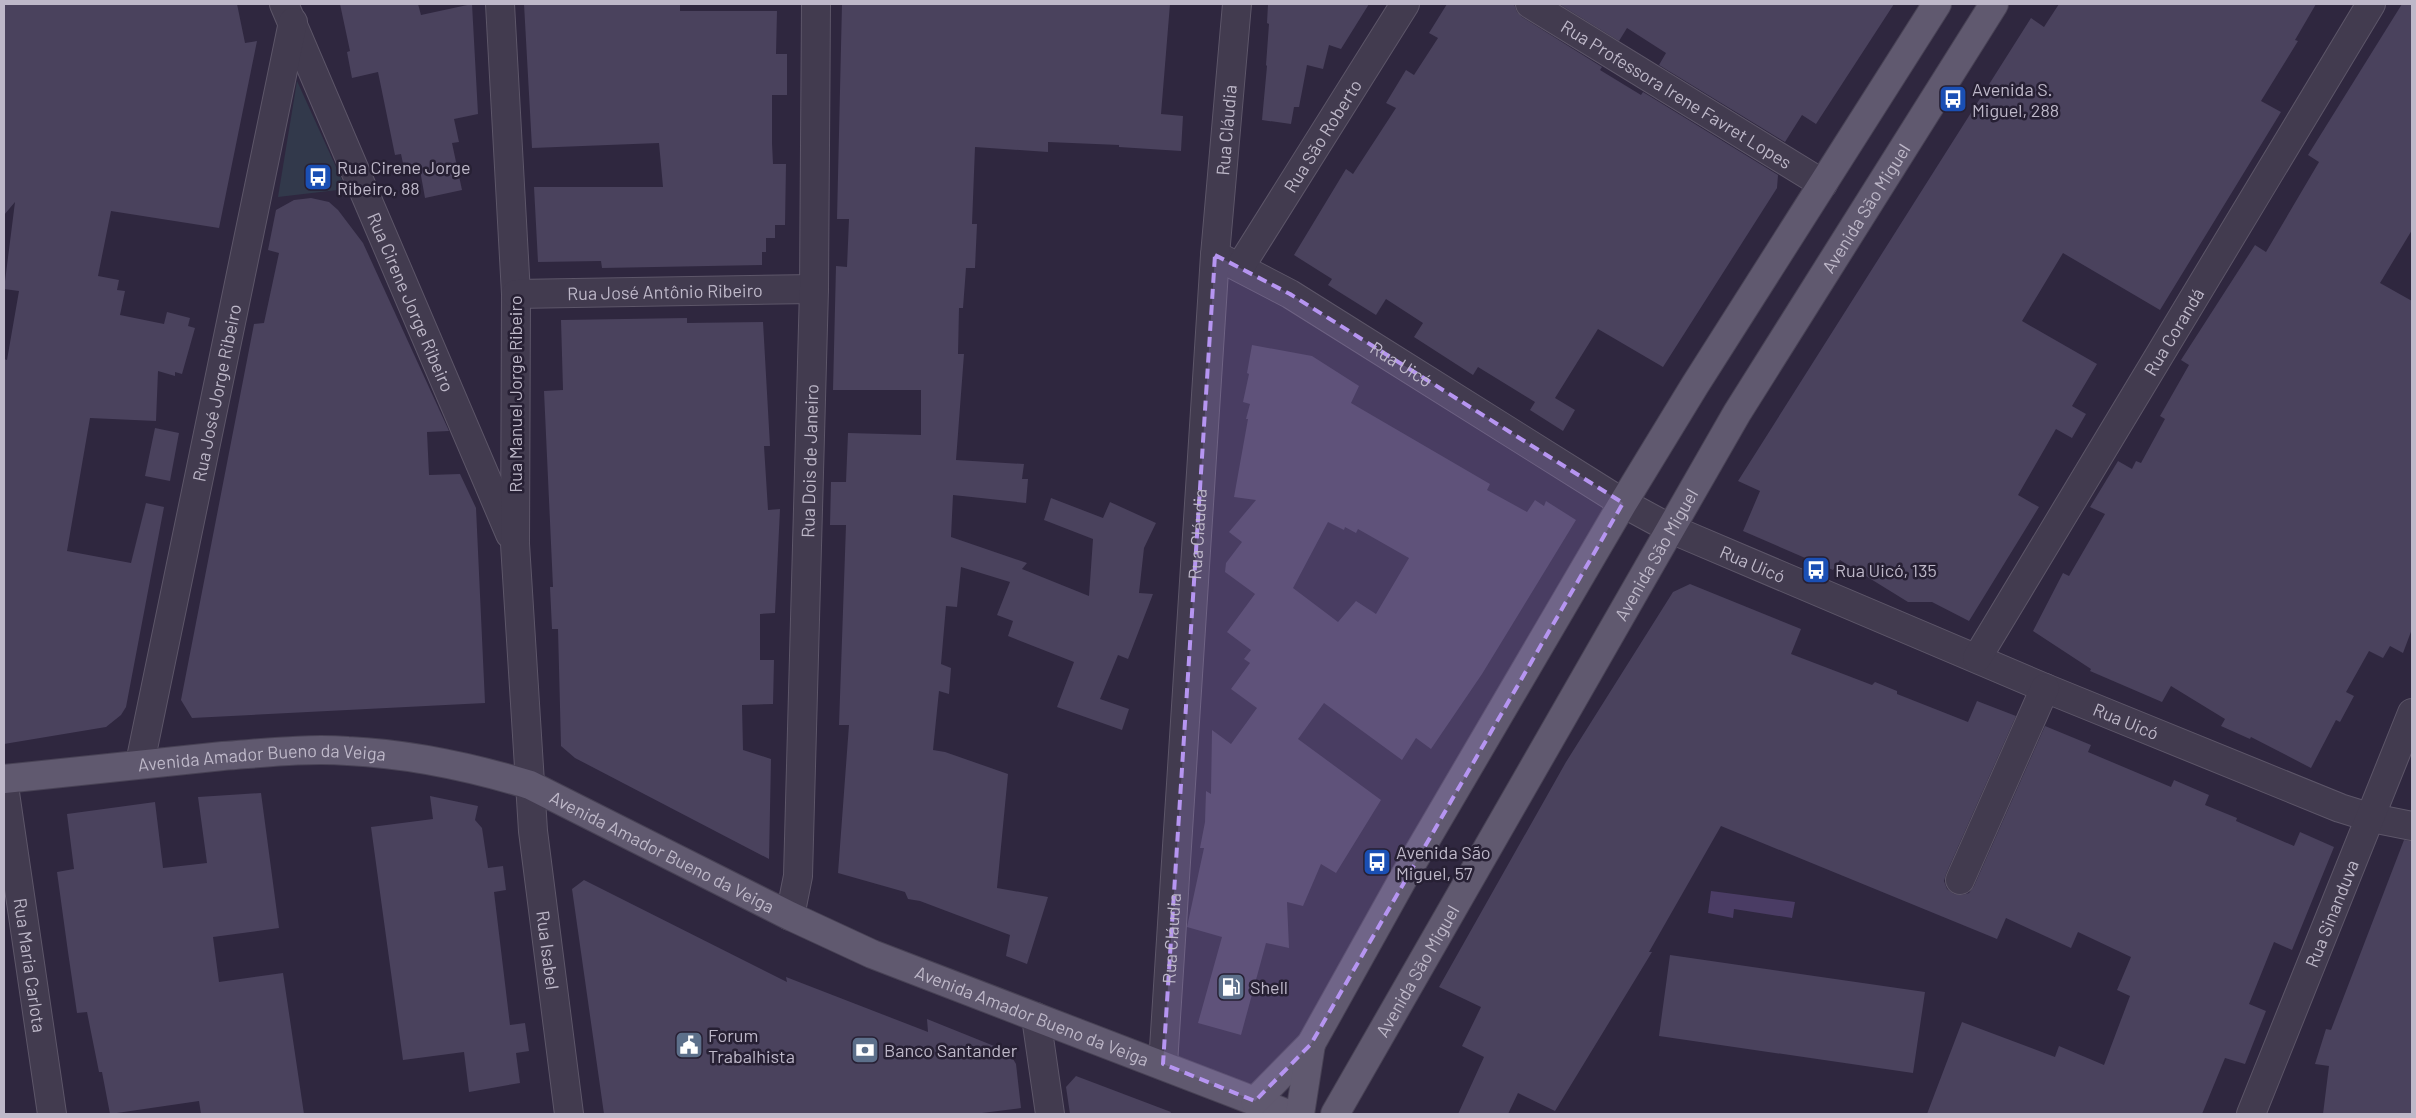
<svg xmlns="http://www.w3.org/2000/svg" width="2416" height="1118" viewBox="0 0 2416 1118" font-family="Barlow,sans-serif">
	<rect width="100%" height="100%" fill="#2f273f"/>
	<path fill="#32394b" d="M 297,81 L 346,189 L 278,197 Z"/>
	<path fill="#4a3c64" d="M 1711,891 L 1795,902 L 1792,918 L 1734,909 L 1733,918 L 1708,913 Z"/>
	<path fill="#4a425d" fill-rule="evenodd" d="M 4,4 L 237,4 L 245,43 L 257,41 L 219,228 L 111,211 L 98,276 L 119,280 L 117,290 L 125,291 L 120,315 L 164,324 L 167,312 L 190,318 L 188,326 L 195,328 L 182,374 L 175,372 L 175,376 L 158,371 L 156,421 L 90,418 L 67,551 L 131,563 L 146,503 L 164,507 L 126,707 L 121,715 L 106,727 L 4,744 L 4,359 L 7,360 L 19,291 L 4,289 L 15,202 L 4,215 Z
		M 340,4 L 418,4 L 421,15 L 472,4 L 478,114 L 454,119 L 459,142 L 452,143 L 462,190 L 425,198 L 420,170 L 405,173 L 401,154 L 395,155 L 378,72 L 352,78 L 347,52 L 350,51 Z
		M 524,4 L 680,4 L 680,11 L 777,11 L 776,54 L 787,54 L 787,95 L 772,95 L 772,143 L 773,164 L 786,164 L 785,225 L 775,225 L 775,238 L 766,238 L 766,252 L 762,252 L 762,265 L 602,268 L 601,261 L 538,262 L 534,187 L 663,187 L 659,143 L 532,148 Z
		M 842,4 L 1170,4 L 1161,114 L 1183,116 L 1181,151 L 1119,147 L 1119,145 L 1048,142 L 1048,152 L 975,147 L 972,224 L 977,224 L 975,268 L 966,268 L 963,308 L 959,308 L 958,354 L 964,354 L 956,460 L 1024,464 L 1022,479 L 1028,479 L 1026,503 L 953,495 L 951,537 L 1027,563 L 1022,569 L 1089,596 L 1093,539 L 1044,520 L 1051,498 L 1103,518 L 1110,502 L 1156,523 L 1144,548 L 1139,593 L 1153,594 L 1128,659 L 1118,655 L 1100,699 L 1129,709 L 1122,730 L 1057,707 L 1074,662 L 1008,636 L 1013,621 L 997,615 L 1010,582 L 961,567 L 957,607 L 946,606 L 941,664 L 951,668 L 949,694 L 939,691 L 933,750 L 945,752 L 1008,774 L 997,888 L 1048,897 L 1027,964 L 1006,956 L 1010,935 L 920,901 L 908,899 L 905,892 L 838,873 L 849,725 L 839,725 L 846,525 L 830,525 L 831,482 L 846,482 L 848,433 L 921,435 L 921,390 L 833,390 L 836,266 L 847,267 L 849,219 L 837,219 Z
		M 1268,4 L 1369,4 L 1341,49 L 1329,45 L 1323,69 L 1307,65 L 1299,107 L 1294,107 L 1291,124 L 1262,120 L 1267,66 L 1266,65 L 1269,24 L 1267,23 Z
		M 1447,4 L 1514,4 L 1517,12 L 1522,17 L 1602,67 L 1600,70 L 1641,95 L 1643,92 L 1778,175 L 1777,188 L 1663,367 L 1598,329 L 1555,398 L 1575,410 L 1563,431 L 1530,410 L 1535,402 L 1478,367 L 1473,375 L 1414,337 L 1423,323 L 1386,299 L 1376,315 L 1328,285 L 1332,279 L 1294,255 L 1346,169 L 1353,174 L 1396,108 L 1386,103 L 1406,70 L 1414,75 L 1438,38 L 1429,33 Z
		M 1559,4 L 1894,4 L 1816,124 L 1802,115 L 1785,142 L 1659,65 L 1666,53 L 1627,28 L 1619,41 Z
		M 2059,4 L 2316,4 L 2295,40 L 2298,41 L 2261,101 L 2281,112 L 2160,310 L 2063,253 L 2022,321 L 2097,364 L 2072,406 L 2086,414 L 2072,438 L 2056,429 L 2018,495 L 2039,507 L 1969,621 L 1932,602 L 1908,602 L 1840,560 L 1833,570 L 1743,531 L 1760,491 L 1738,481 L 2031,18 L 2044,27 Z
		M 2402,4 L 2412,4 L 2412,230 L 2380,283 L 2412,301 L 2412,629 L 2403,653 L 2390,646 L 2383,658 L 2369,651 L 2346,692 L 2354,696 L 2340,722 L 2336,720 L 2311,768 L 2251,737 L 2250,739 L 2221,726 L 2225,719 L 2171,686 L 2162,702 L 2090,671 L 2091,669 L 2033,631 L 2063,573 L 2069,576 L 2105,514 L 2090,507 L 2118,461 L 2132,469 L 2136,461 L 2141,463 L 2165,419 L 2160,416 L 2189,365 L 2181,360 L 2255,245 L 2266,252 L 2319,162 L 2308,155 Z
		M 311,198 L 329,202 L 338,210 L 363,243 L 449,431 L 427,432 L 429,475 L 460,474 L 476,508 L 485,703 L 192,718 L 181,700 L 254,324 L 264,323 L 279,253 L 268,250 L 276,210 L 294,200 Z
		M 687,318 L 687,323 L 763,322 L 770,446 L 764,446 L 768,510 L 780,509 L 775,613 L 760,614 L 760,660 L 774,660 L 773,704 L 742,705 L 743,750 L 771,759 L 769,859 L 575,758 L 561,746 L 558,629 L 552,629 L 550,587 L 553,587 L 544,391 L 563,390 L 561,320 Z
		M 1252,345 L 1312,356 L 1359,386 L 1351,403 L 1490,484 L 1487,490 L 1527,512 L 1535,500 L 1544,506 L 1546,501 L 1576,520 L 1482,674 L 1431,749 L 1416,738 L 1402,760 L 1324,703 L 1298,739 L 1381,800 L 1336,873 L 1321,864 L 1303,906 L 1287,902 L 1289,948 L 1266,943 L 1241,1035 L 1198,1023 L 1222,937 L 1187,927 L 1204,848 L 1200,848 L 1205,822 L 1206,791 L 1211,794 L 1212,730 L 1231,744 L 1257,708 L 1231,689 L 1250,663 L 1244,659 L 1251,650 L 1227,632 L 1255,594 L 1225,572 L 1226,563 L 1242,542 L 1229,532 L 1256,500 L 1234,497 L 1248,419 L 1246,419 L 1250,404 L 1243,402 L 1249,374 L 1247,373 ZM 1328,522 L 1344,530 L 1345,527 L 1356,533 L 1358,529 L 1409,558 L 1376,614 L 1356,601 L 1338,622 L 1293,588 Z
		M 155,428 L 179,433 L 170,481 L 145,476 Z
		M 1690,584 L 1801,629 L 1791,654 L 1872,685 L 1875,682 L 1897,691 L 1897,694 L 1968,722 L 1977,701 L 2016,716 L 1946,874 L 1944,881 L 1947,889 L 1954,894 L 1962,895 L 1969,893 L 1974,886 L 2045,726 L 2091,745 L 2088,752 L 2171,787 L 2174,780 L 2209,795 L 2205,805 L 2237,818 L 2236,821 L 2294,846 L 2300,832 L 2334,847 L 2292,950 L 2274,942 L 2249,1004 L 2266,1011 L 2245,1064 L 2225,1058 L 2202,1114 L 1927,1114 L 1962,1022 L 2055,1057 L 2059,1046 L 2104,1065 L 2130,996 L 2117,990 L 2131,957 L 2078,932 L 2071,948 L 2006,918 L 1997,939 L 1721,826 L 1649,952 L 1652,952 L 1555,1111 L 1518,1093 L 1508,1114 L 1458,1114 L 1484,1057 L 1462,1046 L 1481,1007 L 1439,987 L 1566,762 L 1673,592 Z
		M 261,793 L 279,928 L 213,937 L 219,982 L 283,973 L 304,1114 L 201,1114 L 199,1101 L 110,1114 L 102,1072 L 99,1072 L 87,1012 L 77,1013 L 68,952 L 57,872 L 74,869 L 67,814 L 155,802 L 163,868 L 207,863 L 198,797 Z
		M 430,796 L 478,806 L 475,820 L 482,828 L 488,868 L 503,866 L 506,890 L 494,892 L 510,1025 L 525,1023 L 529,1051 L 516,1053 L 520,1083 L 469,1092 L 464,1052 L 403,1060 L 371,827 L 433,819 Z
		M 2404,840 L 2412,841 L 2412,1114 L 2323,1114 L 2329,1066 L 2315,1064 L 2326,1029 L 2331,1030 Z
		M 584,880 L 787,982 L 786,977 L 928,1032 L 927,1019 L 1009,1052 L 1016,1064 L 1021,1108 L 974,1114 L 604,1114 L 572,889 Z
		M 1670,955 L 1925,992 L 1913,1073 L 1659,1036 Z
		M 1076,1076 L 1171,1112 L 1170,1114 L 1070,1114 L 1066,1087 Z"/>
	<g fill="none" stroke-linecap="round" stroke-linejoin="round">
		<defs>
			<g id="minor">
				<path id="s1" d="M 284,4 L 510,534"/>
				<path id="s2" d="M 500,4 L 516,294 L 515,544 L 533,831 L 569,1114"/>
				<path id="s3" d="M 1530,4 L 1823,184"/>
				<path id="s4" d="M 1215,255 L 1290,294 L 1623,503 L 1671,529 L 2045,688 L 2340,808 L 2372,818 L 2412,826"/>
				<path id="s5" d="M 1240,267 L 1405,4"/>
				<path id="s6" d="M 516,294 L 814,289"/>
				<path id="s7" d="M 1977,658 L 2371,4"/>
				<path id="s8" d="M 140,763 L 293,22"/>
				<path id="s9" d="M 4,786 L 52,1114"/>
				<path d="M 1960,880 L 2045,688"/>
				<path id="s10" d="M 790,916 L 798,876 L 814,289 L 816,4"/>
				<path d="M 1036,1017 L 1050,1114"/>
				<path id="s11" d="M 1163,1064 L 1215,255 L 1237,4"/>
				<path id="s12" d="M 2251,1114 L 2412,713"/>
			</g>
			<g id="major">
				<path id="s13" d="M 4,779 C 77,771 150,763 223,756 C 264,753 306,748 348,751 C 410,754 471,767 530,785 L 790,916 L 872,954 L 1288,1114"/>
				<path d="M 1255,1101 L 1311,1044 L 1404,877 L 1623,503 L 1695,385 L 1937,4"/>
				<path d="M 1300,1114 L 1311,1044"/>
				<path id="s14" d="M 1335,1114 L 1737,413 L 1994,4"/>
			</g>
		</defs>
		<use href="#minor" stroke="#5d5669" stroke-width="30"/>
		<use href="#major" stroke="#484255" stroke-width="30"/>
		<use href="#minor" stroke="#423b4f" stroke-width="28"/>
		<use href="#major" stroke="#60596f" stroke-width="28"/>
	</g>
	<path fill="#b695f1" fill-opacity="0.2" stroke="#b695f1" stroke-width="4" stroke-dasharray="10 6" stroke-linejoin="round" d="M 1215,255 L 1290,294 L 1623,503 L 1311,1044 L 1255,1101 L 1163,1064 Z"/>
	<defs>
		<symbol id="bus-square" viewBox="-11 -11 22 22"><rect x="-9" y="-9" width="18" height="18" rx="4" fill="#1a4fb4" stroke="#272034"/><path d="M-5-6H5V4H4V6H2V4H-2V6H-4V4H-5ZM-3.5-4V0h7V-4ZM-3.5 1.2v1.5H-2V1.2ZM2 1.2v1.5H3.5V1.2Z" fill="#fff"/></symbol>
		<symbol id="fuel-square" viewBox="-11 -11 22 22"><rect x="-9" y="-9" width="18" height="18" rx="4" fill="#5c6f8a" stroke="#272034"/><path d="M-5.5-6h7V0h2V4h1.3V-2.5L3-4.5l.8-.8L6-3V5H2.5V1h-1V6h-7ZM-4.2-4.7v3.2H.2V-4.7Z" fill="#fff"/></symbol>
		<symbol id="civic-square" viewBox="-11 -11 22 22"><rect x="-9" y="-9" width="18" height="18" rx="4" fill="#5c6f8a" stroke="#272034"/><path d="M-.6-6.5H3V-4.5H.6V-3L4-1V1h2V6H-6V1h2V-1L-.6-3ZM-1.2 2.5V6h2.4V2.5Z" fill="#fff"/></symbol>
		<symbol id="bank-square" viewBox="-11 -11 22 22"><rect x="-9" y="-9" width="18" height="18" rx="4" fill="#5c6f8a" stroke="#272034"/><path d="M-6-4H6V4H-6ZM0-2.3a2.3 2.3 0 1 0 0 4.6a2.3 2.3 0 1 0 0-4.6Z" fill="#fff"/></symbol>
	</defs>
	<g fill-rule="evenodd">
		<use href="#bus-square" x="1937" y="83" width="32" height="32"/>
		<use href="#bus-square" x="302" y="161" width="32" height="32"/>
		<use href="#bus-square" x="1800" y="554" width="32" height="32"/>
		<use href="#bus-square" x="1361" y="846" width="32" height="32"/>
		<use href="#fuel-square" x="1215" y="971" width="32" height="32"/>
		<use href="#civic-square" x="673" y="1029" width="32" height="32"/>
		<use href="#bank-square" x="849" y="1034" width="32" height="32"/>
	</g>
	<g text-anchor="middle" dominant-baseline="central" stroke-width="5" stroke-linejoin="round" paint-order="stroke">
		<g font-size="18" fill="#beb8c9" stroke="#272034" text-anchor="start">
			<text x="1972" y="89">Avenida S.<tspan x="1972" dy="21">Miguel, 288</tspan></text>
			<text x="337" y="167">Rua Cirene Jorge<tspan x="337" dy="21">Ribeiro, 88</tspan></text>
			<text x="1835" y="570">Rua Uicó, 135</text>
			<text x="1396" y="852">Avenida São<tspan x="1396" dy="21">Miguel, 57</tspan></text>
			<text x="1250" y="987">Shell</text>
			<text x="708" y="1035">Forum<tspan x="708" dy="21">Trabalhista</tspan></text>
			<text x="884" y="1050">Banco Santander</text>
		</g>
		<g font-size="18" fill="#beb8c9" stroke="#272034">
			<text stroke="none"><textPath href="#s3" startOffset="172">Rua Professora Irene Favret Lopes</textPath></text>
			<text stroke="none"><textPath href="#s11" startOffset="936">Rua Cláudia</textPath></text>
			<text stroke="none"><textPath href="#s5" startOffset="155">Rua São Roberto</textPath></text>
			<text stroke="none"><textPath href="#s14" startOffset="1050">Avenida São Miguel</textPath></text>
			<text stroke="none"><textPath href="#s6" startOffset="149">Rua José Antônio Ribeiro</textPath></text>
			<text stroke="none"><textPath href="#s1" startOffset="324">Rua Cirene Jorge Ribeiro</textPath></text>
			<text stroke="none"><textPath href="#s7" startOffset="381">Rua Corandá</textPath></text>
			<text stroke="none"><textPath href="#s4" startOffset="216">Rua Uicó</textPath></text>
			<text stroke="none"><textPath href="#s8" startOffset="378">Rua José Jorge Ribeiro</textPath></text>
			<text transform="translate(515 394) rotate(-90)">Rua Manuel Jorge Ribeiro</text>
			<text stroke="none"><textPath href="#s10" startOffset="456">Rua Dois de Janeiro</textPath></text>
			<text stroke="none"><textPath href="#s11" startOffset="531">Rua Cláudia</textPath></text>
			<text stroke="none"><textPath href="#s14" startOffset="645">Avenida São Miguel</textPath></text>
			<text stroke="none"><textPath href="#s4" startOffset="621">Rua Uicó</textPath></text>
			<text stroke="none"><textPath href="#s4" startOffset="1026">Rua Uicó</textPath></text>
			<text stroke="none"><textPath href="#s13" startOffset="259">Avenida Amador Bueno da Veiga</textPath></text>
			<text stroke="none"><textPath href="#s13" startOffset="679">Avenida Amador Bueno da Veiga</textPath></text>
			<text stroke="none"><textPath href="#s12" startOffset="216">Rua Sinanduva</textPath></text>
			<text stroke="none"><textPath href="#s11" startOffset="126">Rua Cláudia</textPath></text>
			<text stroke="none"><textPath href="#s2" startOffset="948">Rua Isabel</textPath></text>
			<text stroke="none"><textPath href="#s9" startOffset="181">Rua Maria Carlota</textPath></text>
			<text stroke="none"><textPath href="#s14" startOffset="165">Avenida São Miguel</textPath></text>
			<text stroke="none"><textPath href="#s13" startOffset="1084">Avenida Amador Bueno da Veiga</textPath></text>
		</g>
	</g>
	<rect width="2416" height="1118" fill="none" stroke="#beb8c9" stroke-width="10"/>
</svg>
